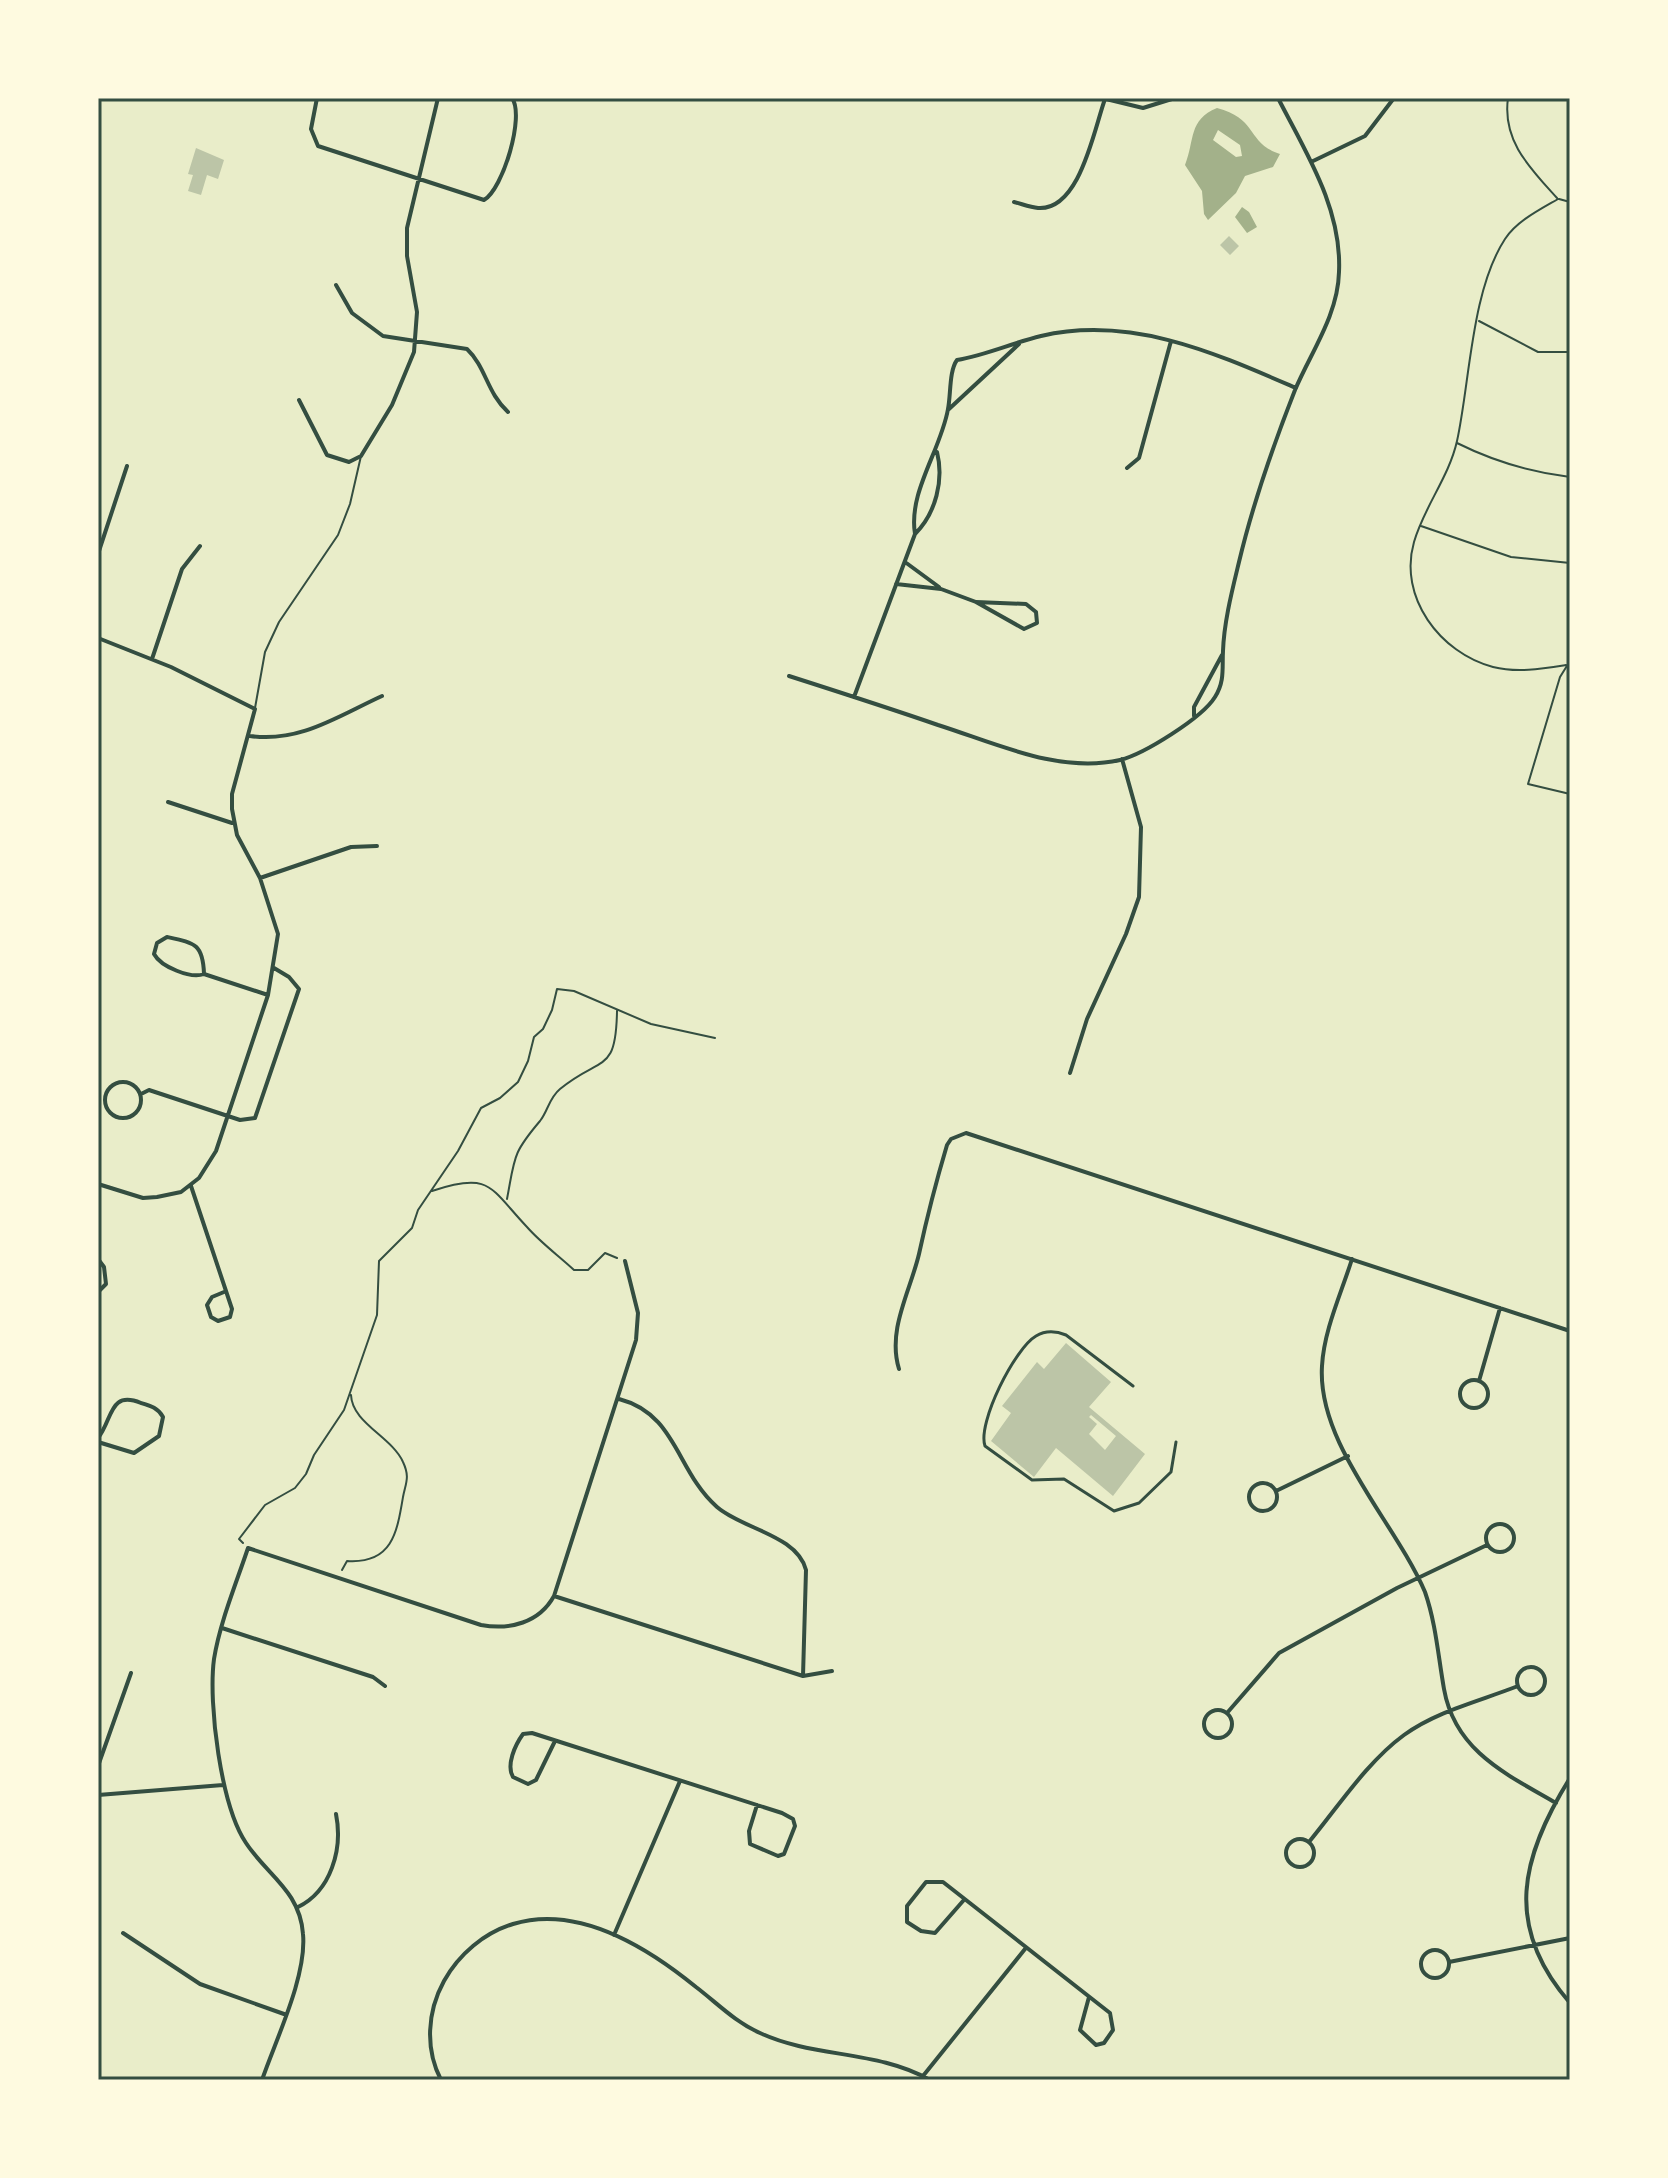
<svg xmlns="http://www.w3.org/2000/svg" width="1668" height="2178" viewBox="0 0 1668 2178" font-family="Roboto,sans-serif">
	<rect width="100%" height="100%" fill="#e9edc9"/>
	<path fill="#a3b18a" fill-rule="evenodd" d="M 1217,108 C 1259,119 1246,143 1280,154 L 1273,167 L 1245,176 L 1236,193 L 1208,220 L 1204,214 L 1202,191 L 1185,165 C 1195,140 1188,120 1217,108 ZM 1218,130 L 1240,145 L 1242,156 L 1236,157 L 1213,140 Z
		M 1242,207 L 1249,212 L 1257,227 L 1247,233 L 1235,217 Z"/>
	<path fill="#bcc5a7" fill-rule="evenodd" d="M 196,148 L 224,160 L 218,179 L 207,175 L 201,195 L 188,191 L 193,175 L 188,174 Z
		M 1229,236 L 1239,246 L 1230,255 L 1220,245 Z
		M 1066,1343 L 1111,1382 L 1089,1407 L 1145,1454 L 1113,1496 L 1056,1448 L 1034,1477 L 991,1441 L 1011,1413 L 1002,1406 L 1037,1362 L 1044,1369 ZM 1091,1415 L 1116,1436 L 1105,1450 L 1089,1434 L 1097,1424 L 1089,1417 Z"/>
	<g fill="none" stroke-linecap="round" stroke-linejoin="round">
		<path stroke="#344e41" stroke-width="2" d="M 432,1191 C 491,1171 490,1188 527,1227 C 541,1243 559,1256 574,1270 L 588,1270 L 605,1253 L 617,1258
			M 507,1199 C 515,1157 512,1154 540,1121 C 548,1111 549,1098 560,1089 C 601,1055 616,1075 617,1011
			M 243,1543 L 239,1539 L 265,1505 L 295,1488 L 306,1474 L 314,1455 L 344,1410 L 377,1315 L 379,1261 L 412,1228 L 418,1210 L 458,1151 L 481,1108 L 500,1098 L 518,1082 L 528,1061 L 534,1037 L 543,1029 L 552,1010 L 557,989 L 574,991 L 651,1024 L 715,1038
			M 342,1570 L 347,1561 C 392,1564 397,1533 403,1497 C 406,1482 410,1477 403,1462 C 392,1437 352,1423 351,1395"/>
		<path stroke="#344e41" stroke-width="2" d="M 1508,98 C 1502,141 1530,168 1557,198
			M 1558,199 C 1539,210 1517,221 1505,239 C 1471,291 1470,382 1457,441 C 1449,477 1424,507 1414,542 C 1398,597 1440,653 1493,667 C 1517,673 1541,669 1566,665 L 1570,668
			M 1559,199 L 1570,202
			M 1479,321 L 1538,352 L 1570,352
			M 1457,443 C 1493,461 1530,472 1570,477
			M 1421,526 L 1511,557 L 1570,563
			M 1570,661 L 1560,677 L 1528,784 L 1570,794
			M 255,708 L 265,652 L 279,622 L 338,535 L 350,504 L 361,456"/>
		<path stroke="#344e41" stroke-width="3" d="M 1133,1386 L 1066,1335 C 1056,1331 1046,1330 1036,1336 C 1015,1348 977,1423 985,1446 L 1032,1480 L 1064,1479 L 1114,1511 L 1139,1503 L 1171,1472 L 1176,1442"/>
		<path stroke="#344e41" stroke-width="4" d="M 317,98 L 311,129 L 318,146 L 484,200 C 503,189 525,116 512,98
			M 1106,99 L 1143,108 L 1175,98
			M 1311,162 L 1365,136 L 1394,98
			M 1014,202 C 1022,204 1030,207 1038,208 C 1080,211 1094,129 1105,99
			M 336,285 L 352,313 L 383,336 L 467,349 C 486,367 487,393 508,412
			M 299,400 L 327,455 L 349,462 L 361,456 L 392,405 L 414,352 L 417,312 L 407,256 L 407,228 L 438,98
			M 949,409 L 1019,344
			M 1127,468 L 1139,458 L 1171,341
			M 915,534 C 908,492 941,450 948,409 C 951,394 949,371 957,360 C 986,355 1012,343 1041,336 C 1131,315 1215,353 1296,388
			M 98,554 L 127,466
			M 905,562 L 939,587
			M 896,584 L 941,589 L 976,602 L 1024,629 L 1037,623 L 1036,612 L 1026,604 L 976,602
			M 98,638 L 171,667 L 255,709 L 232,794 L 232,809 L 237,835 L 260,878 L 278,934 L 268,995 L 216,1151 L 199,1178 L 181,1192 L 157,1197 L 143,1198 L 98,1184
			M 152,659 L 182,569 L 200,546
			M 789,676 C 839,692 889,708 938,725 C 995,743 1059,774 1120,760 C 1144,754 1202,718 1215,697 C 1225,681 1222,668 1223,651 C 1224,622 1232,591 1239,562 C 1253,503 1273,446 1295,390 C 1311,352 1338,315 1339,272 C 1342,208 1306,153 1278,98
			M 854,697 L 915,534 C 936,513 944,480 937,452
			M 1194,716 L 1194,707 L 1222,655
			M 250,736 C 300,743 338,716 382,696
			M 168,802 L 232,823
			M 260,878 L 351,847 L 377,846
			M 204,974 C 191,979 161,967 154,954 L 157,943 L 167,937 C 195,943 203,944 204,974 L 268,995
			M 1070,1073 L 1087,1019 L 1126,934 L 1139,897 L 1141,827 L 1122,759
			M105 1100a18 18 0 1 1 36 0a18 18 0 1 1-36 0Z
			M 141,1094 L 149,1090 L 240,1120 L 255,1118 L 299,989 L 289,977 L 274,968
			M 191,1186 L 232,1309 L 230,1317 L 218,1321 L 211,1317 L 207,1305 L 212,1297 L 224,1292
			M 98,1259 L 104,1267 L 106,1284 L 98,1292
			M 1352,1259 C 1341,1294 1324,1330 1322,1366 C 1317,1444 1395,1522 1425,1592 C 1436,1624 1438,1655 1444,1689 C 1455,1751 1506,1774 1556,1803
			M 899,1369 C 887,1330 910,1292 919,1254 C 927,1217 936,1182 947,1145 L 951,1139 L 966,1133 L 1570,1331
			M1460 1394a14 14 0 1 1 28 0a14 14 0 1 1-28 0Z
			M 1479,1381 L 1500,1308
			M 619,1399 C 677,1414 676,1471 717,1507 C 742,1529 797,1535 806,1570 L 803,1676
			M 98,1438 C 113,1419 109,1390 141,1403 C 151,1406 158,1408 163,1417 L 159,1436 L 134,1453 L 98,1442
			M1249 1497a14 14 0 1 1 28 0a14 14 0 1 1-28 0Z
			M 1276,1491 L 1348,1456
			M1486 1538a14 14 0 1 1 28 0a14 14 0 1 1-28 0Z
			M 554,1596 L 803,1676 L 832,1671
			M 222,1628 L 373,1677 L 385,1686
			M1517 1681a14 14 0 1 1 28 0a14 14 0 1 1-28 0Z
			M1204 1724a14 14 0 1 1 28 0a14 14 0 1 1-28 0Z
			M 1227,1713 L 1279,1653 L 1397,1588 L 1487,1545
			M 555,1741 L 536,1780 L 528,1784 L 513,1777 C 506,1765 515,1745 523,1734 L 532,1733 L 782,1813 L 793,1819 L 795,1826 L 784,1854 L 778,1856 L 750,1844 L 749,1831 L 757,1805
			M 98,1766 L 131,1673
			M 1570,1778 C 1521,1857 1503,1926 1570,2003
			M 98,1795 L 223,1785
			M1286 1853a14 14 0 1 1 28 0a14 14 0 1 1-28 0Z
			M 1309,1842 C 1338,1807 1367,1762 1404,1735 C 1437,1711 1480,1701 1518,1686
			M 963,1901 L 935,1933 L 921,1931 L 907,1922 L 907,1906 L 926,1882 L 943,1882 L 1110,2013 L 1113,2030 L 1104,2043 L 1096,2045 L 1080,2030 L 1089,1997
			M 298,1907 C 331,1891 343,1849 336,1814
			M 123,1933 L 200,1984 L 284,2014
			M 614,1935 L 680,1781
			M1421 1964a14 14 0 1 1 28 0a14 14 0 1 1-28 0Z
			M 1449,1962 L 1570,1938
			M 923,2076 L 1025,1949
			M 262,2080 C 276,2039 307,1976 303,1934 C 300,1891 267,1875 246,1843 C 221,1806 208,1704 214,1659 C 220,1622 236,1584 248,1548 L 481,1625 C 510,1630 539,1623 554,1596 L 636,1340 L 638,1313 L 625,1261
			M 441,2080 C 425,2049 427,2012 444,1981 C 459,1954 484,1933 513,1924 C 578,1904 647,1947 696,1987 C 717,2003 735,2022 760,2033 C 813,2058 878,2050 930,2080"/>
	</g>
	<rect width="1668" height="2178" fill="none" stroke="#fefae0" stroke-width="200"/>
	<rect x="100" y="100" width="1468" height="1978" fill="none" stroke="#344e41" stroke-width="3"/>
</svg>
